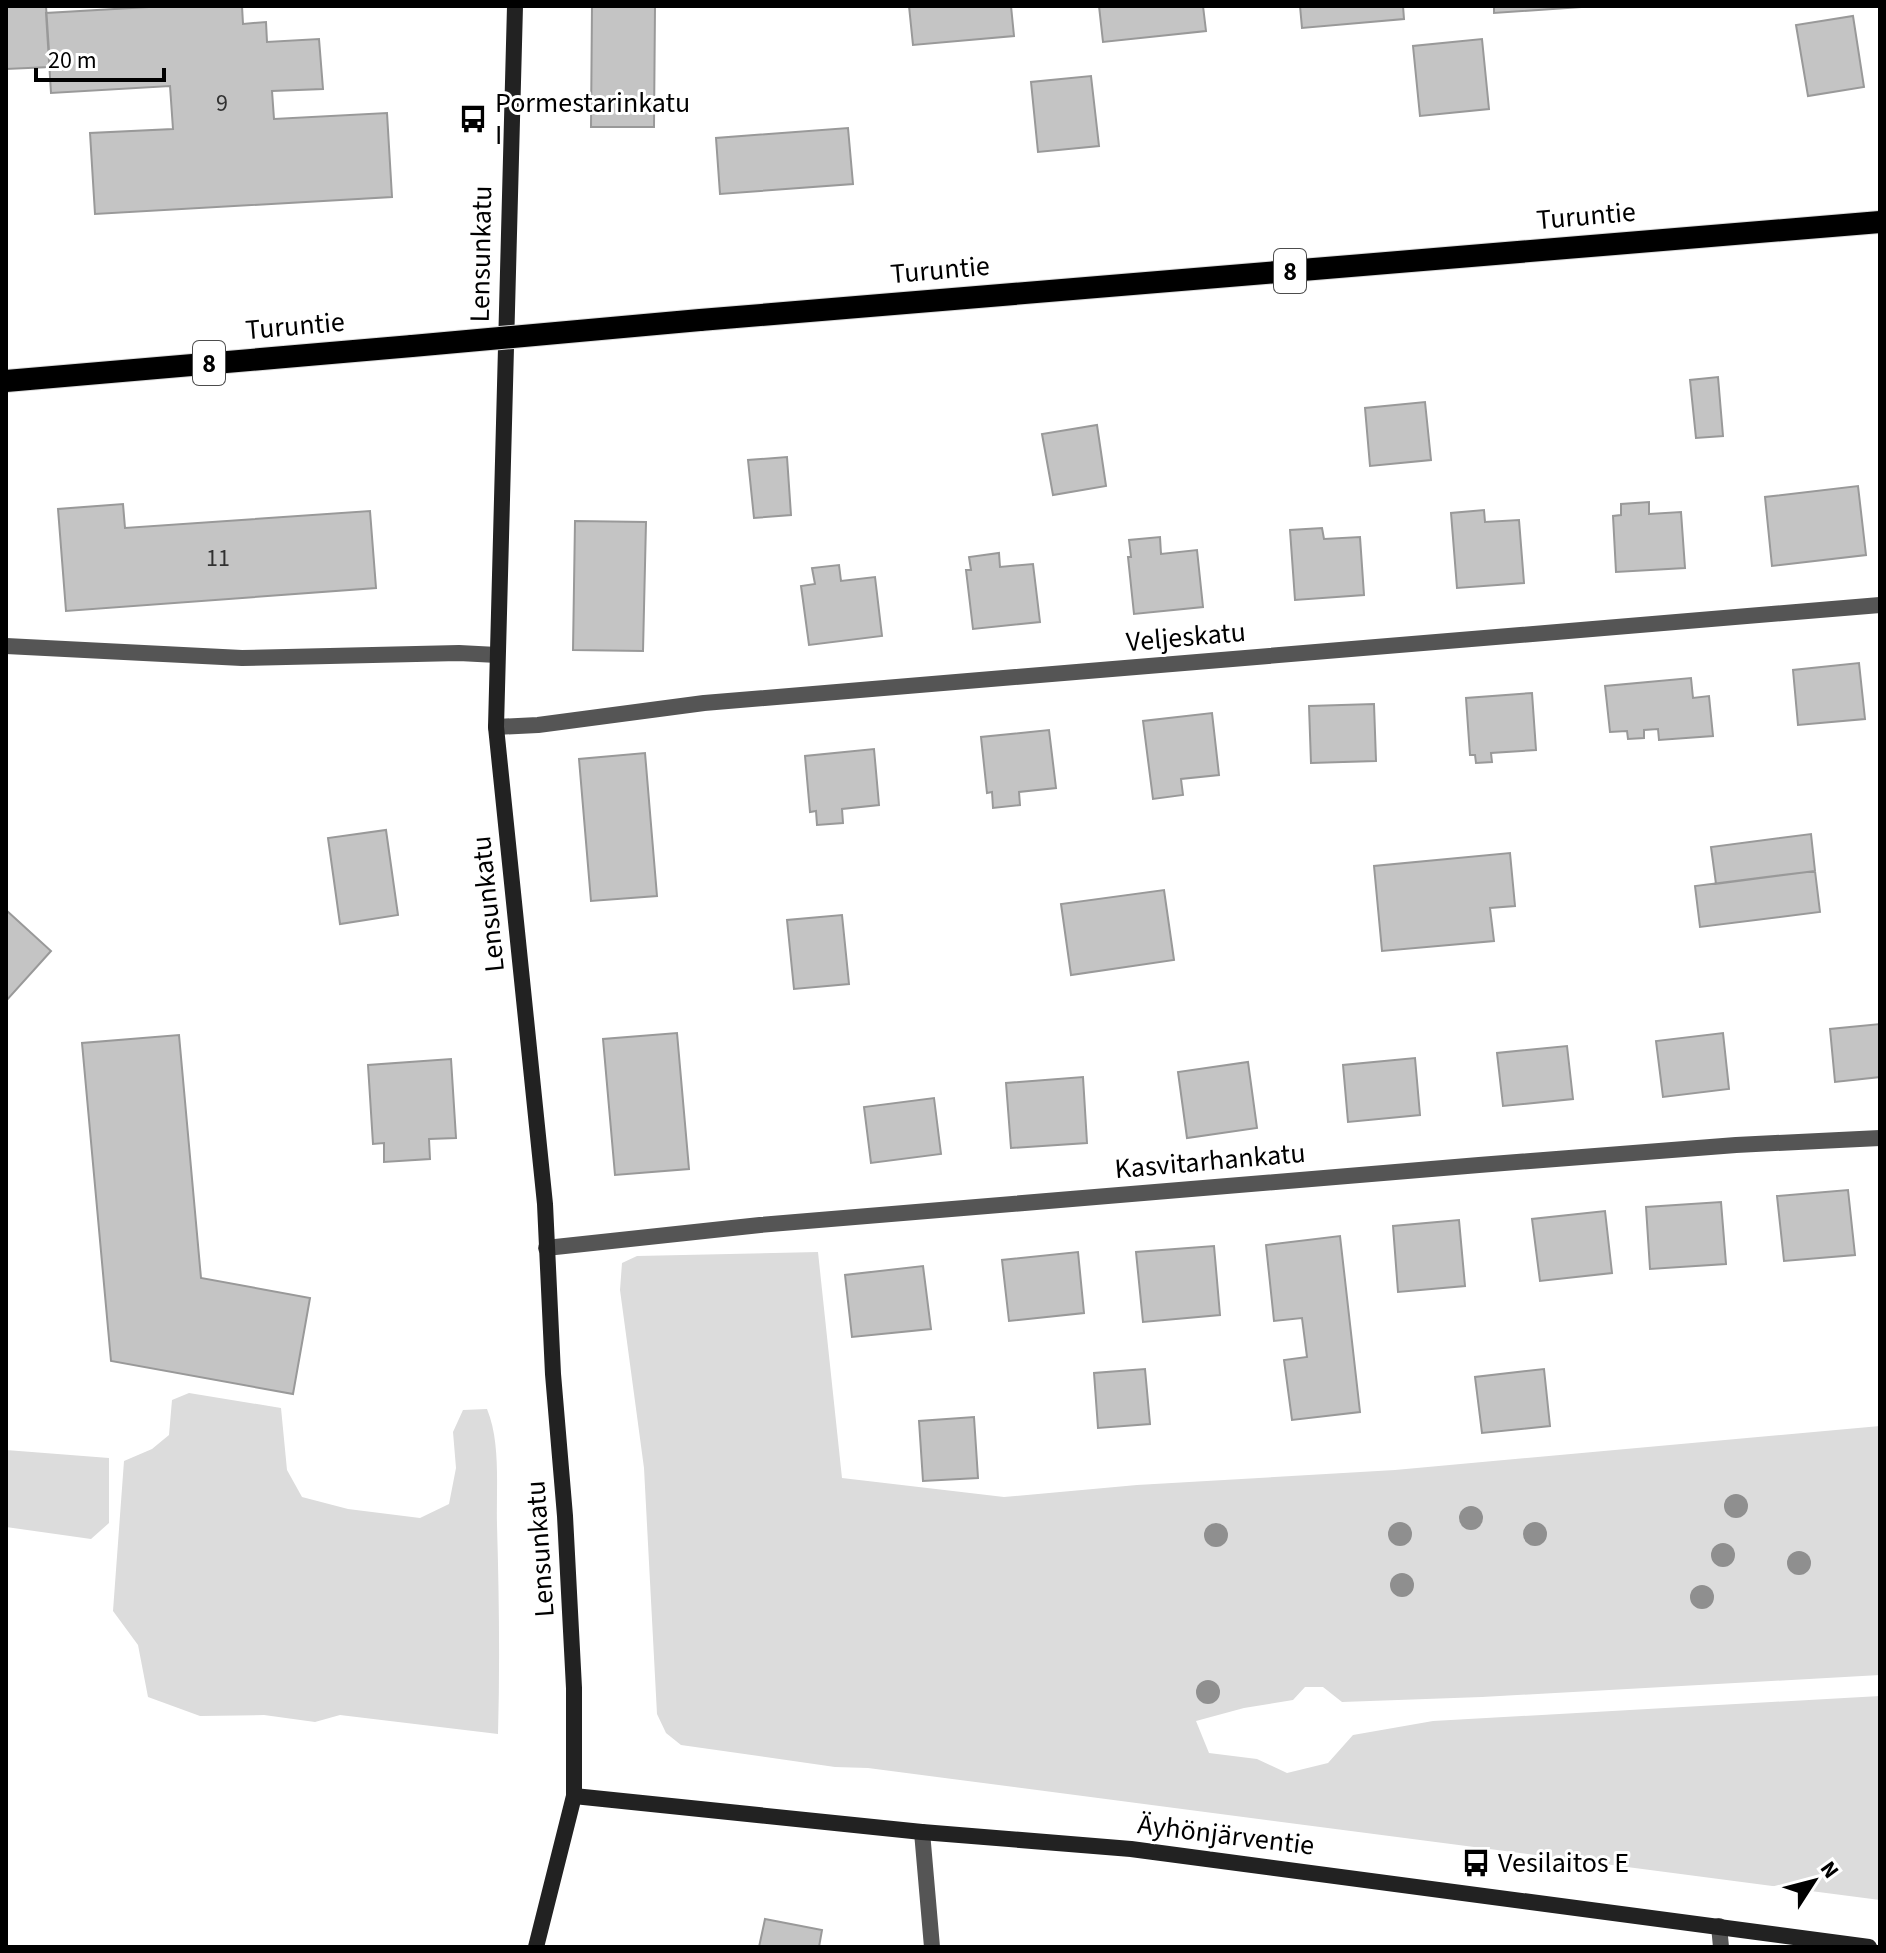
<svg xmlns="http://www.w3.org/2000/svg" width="1886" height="1953" viewBox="0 0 1886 1953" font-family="'Source Sans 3',sans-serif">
	<rect width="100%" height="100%" fill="#fff"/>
	<path fill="#dcdcdc" d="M 818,1252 L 842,1478 L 1004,1497 L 1137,1485 L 1395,1470 L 1880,1426 L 1880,1675 L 1482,1697 L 1342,1702 L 1323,1687 L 1305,1687 L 1293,1700 L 1244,1708 L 1196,1721 L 1209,1753 L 1257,1759 L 1287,1773 L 1328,1763 L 1353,1735 L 1433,1721 L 1880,1696 L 1880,1900 L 868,1768 L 835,1767 L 681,1745 L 666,1733 L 657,1714 L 644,1468 L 620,1290 L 622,1263 L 637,1256 Z
		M 189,1393 L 281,1408 L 287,1470 L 302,1497 L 348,1509 L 420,1518 L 449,1504 L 456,1468 L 453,1432 L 463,1410 L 487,1409 C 501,1443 496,1488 497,1525 C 499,1594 500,1664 498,1734 L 340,1715 L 315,1722 L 264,1715 L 200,1716 L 148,1697 L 138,1645 L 113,1611 L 124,1461 L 152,1449 L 169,1435 L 172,1400 Z
		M 6,1450 L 109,1458 L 109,1523 L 91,1539 L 6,1527 Z"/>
	<path fill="#c4c4c4" stroke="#999" stroke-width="2" d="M 6,6 L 46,6 L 50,67 L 6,69 Z
		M 166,6 L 242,6 L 243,24 L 266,22 L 267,42 L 319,39 L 323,89 L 272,91 L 274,119 L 387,113 L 392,197 L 95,214 L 90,133 L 173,129 L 170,86 L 51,93 L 46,13 Z
		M 592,6 L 655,6 L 654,127 L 591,127 Z
		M 909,6 L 1011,6 L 1014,36 L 913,45 Z
		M 1099,6 L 1203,6 L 1206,31 L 1103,42 Z
		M 1300,6 L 1403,6 L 1404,19 L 1302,28 Z
		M 1494,6 L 1596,6 L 1494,13 Z
		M 1853,16 L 1864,87 L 1808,96 L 1796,25 Z
		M 1482,39 L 1489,109 L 1420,116 L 1413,46 Z
		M 1091,76 L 1099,146 L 1038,152 L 1031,82 Z
		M 848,128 L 853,184 L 720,194 L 716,138 Z
		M 1718,377 L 1723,436 L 1696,438 L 1690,380 Z
		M 1425,402 L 1431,460 L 1370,466 L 1365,408 Z
		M 1097,425 L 1106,486 L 1053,495 L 1042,434 Z
		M 787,457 L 791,515 L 754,518 L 748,460 Z
		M 1858,486 L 1866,555 L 1772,566 L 1765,497 Z
		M 1649,502 L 1649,514 L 1681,512 L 1685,568 L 1616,572 L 1613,516 L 1621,515 L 1621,504 Z
		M 123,504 L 125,528 L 370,511 L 376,588 L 66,611 L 58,509 Z
		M 1484,510 L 1485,522 L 1519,520 L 1524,583 L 1457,588 L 1451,513 Z
		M 575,521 L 646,522 L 643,651 L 573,650 Z
		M 1322,528 L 1324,539 L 1360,537 L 1364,595 L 1295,600 L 1290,530 Z
		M 1160,537 L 1161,554 L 1197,550 L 1203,607 L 1134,614 L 1128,557 L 1131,557 L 1129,540 Z
		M 999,553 L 1000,567 L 1033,564 L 1040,622 L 973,629 L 966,570 L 971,570 L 969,557 Z
		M 839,565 L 841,581 L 875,577 L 882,636 L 809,645 L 801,586 L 815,584 L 812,568 Z
		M 1859,663 L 1865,719 L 1798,725 L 1793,670 Z
		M 1691,678 L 1693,698 L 1709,696 L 1713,736 L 1659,740 L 1658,729 L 1644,730 L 1644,738 L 1628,739 L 1627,731 L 1610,732 L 1605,686 Z
		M 1532,693 L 1536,750 L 1491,753 L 1492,762 L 1476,763 L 1475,755 L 1470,755 L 1466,698 Z
		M 1374,704 L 1376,761 L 1311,763 L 1309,706 Z
		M 1212,713 L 1219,775 L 1181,779 L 1183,795 L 1153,799 L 1143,721 Z
		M 1049,730 L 1056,788 L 1019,792 L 1020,805 L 993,808 L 992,792 L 987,793 L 981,737 Z
		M 874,749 L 879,805 L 842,809 L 843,823 L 817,825 L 816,811 L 810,812 L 805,756 Z
		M 645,753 L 657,896 L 591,901 L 579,759 Z
		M 386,830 L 398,915 L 340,924 L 328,838 Z
		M 1811,834 L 1815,871 L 1716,884 L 1711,847 Z
		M 1510,853 L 1515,906 L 1490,908 L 1494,941 L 1382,951 L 1374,866 Z
		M 1815,871 L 1820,912 L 1700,927 L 1695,886 Z
		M 1164,890 L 1174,960 L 1071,975 L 1061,904 Z
		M 6,910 L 51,951 L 6,1001 Z
		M 842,915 L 849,984 L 794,989 L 787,920 Z
		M 1880,1024 L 1880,1077 L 1835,1082 L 1830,1029 Z
		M 677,1033 L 689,1169 L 615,1175 L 603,1039 Z
		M 1723,1033 L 1729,1089 L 1663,1097 L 1656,1041 Z
		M 179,1035 L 201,1278 L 310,1298 L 293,1394 L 111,1361 L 82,1043 Z
		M 1567,1046 L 1573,1099 L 1503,1106 L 1497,1053 Z
		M 1415,1058 L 1420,1115 L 1348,1122 L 1343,1065 Z
		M 451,1059 L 456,1138 L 429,1139 L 430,1159 L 384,1162 L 384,1143 L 373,1144 L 368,1065 Z
		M 1248,1062 L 1257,1128 L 1187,1138 L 1178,1072 Z
		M 1083,1077 L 1087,1143 L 1011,1148 L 1006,1083 Z
		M 934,1098 L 941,1154 L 871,1163 L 864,1107 Z
		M 1848,1190 L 1855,1255 L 1784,1261 L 1777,1196 Z
		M 1721,1202 L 1726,1264 L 1650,1269 L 1646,1207 Z
		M 1605,1211 L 1612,1273 L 1540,1281 L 1532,1219 Z
		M 1459,1220 L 1465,1286 L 1398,1292 L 1393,1226 Z
		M 1340,1236 L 1360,1412 L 1292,1420 L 1284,1360 L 1307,1357 L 1302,1318 L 1274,1321 L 1266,1245 Z
		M 1214,1246 L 1220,1315 L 1143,1322 L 1136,1252 Z
		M 1078,1252 L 1084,1313 L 1009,1321 L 1002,1260 Z
		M 923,1266 L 931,1329 L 852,1337 L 845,1275 Z
		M 1145,1369 L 1150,1424 L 1098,1428 L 1094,1373 Z
		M 1544,1369 L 1550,1426 L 1482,1433 L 1475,1377 Z
		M 974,1417 L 978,1478 L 923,1481 L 919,1421 Z
		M 765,1919 L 822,1930 L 819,1947 L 759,1947 Z"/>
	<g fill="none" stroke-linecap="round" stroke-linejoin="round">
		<defs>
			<path id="trunk" d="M 700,320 L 1880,222
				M 6,381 L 412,346"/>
		</defs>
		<use href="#trunk" stroke="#dbdbdb" stroke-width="24"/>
		<path stroke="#555" stroke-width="16" d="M 6,646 L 242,658 L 459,653 L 497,655"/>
		<path stroke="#555" stroke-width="16" d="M 496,727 L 538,725 L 704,703 L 1880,605
			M 546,1248 L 760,1225 L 1479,1165 L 1736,1145 L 1880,1138
			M 922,1832 L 932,1947
			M 1719,1926 L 1721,1947"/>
		<path stroke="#222" stroke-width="16" d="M 515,6 L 496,727 L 545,1204 L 553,1374 L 565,1516 L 574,1688 L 574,1796 L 536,1947
			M 574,1796 L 922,1832 L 1131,1849 L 1869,1947"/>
		<use href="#trunk" stroke="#000" stroke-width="22"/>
		<defs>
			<path id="trunk-bridge" d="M 412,346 L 700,320"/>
		</defs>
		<use href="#trunk-bridge" stroke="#dbdbdb" stroke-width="24" stroke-linecap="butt"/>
		<use href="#trunk-bridge" stroke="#000" stroke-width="22"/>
	</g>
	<g fill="#8f8f8f">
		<circle cx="1736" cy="1506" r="12"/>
		<circle cx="1471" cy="1518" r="12"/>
		<circle cx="1400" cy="1534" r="12"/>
		<circle cx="1535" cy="1534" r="12"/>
		<circle cx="1216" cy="1535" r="12"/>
		<circle cx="1723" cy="1555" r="12"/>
		<circle cx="1799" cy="1563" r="12"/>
		<circle cx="1402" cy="1585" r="12"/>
		<circle cx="1702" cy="1597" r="12"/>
		<circle cx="1208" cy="1692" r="12"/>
	</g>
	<defs>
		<symbol id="bus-bare" viewBox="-9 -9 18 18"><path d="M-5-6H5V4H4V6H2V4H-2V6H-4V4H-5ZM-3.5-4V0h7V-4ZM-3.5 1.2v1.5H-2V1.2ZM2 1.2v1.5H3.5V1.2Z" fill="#000" stroke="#fff" stroke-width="2.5" paint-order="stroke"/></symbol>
	</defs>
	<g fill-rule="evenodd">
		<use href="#bus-bare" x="453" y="99" width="40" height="40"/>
		<use href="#bus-bare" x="1456" y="1843" width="40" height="40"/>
	</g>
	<g text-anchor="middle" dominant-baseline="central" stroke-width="6" stroke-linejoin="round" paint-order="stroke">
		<g font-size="24" fill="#313131">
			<text x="222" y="103">9</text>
			<text x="218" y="558">11</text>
		</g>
		<g fill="#fff" stroke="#4c4c4c" stroke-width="2">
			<rect x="1274" y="249" width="32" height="44" rx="6"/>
			<rect x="193" y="341" width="32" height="44" rx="6"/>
		</g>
		<g font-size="26" font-weight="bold" fill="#000">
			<text x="1290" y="271">8</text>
			<text x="209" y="363">8</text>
		</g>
		<g font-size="28" fill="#000" stroke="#fff" text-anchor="start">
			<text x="495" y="103">Pormestarinkatu<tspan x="495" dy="32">I</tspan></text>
			<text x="1498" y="1863">Vesilaitos E</text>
		</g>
		<g font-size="28" fill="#000" stroke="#fff">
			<text transform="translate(1586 216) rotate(-5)">Turuntie</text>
			<text transform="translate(481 254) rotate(-89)">Lensunkatu</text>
			<text transform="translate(940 270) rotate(-5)">Turuntie</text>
			<text transform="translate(295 326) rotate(-5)">Turuntie</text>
			<text transform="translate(1186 637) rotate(-5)">Veljeskatu</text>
			<text transform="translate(488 904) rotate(-96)">Lensunkatu</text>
			<text transform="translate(1210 1161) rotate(-5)">Kasvitarhankatu</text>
			<text transform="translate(540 1549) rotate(-94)">Lensunkatu</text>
			<text transform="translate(1226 1835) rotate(7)">Äyhönjärventie</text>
		</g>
	</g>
	<rect width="1886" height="1953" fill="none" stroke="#000000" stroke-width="16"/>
	<g transform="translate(1814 1881) rotate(54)" stroke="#ffffff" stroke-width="6" paint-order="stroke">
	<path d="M0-6L14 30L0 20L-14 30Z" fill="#000000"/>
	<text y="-12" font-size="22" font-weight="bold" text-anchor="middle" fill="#000000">N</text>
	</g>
	<path d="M36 68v12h128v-12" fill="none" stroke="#000000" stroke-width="4"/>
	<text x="48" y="68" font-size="24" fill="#000000" stroke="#ffffff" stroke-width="6" paint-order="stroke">20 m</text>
</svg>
